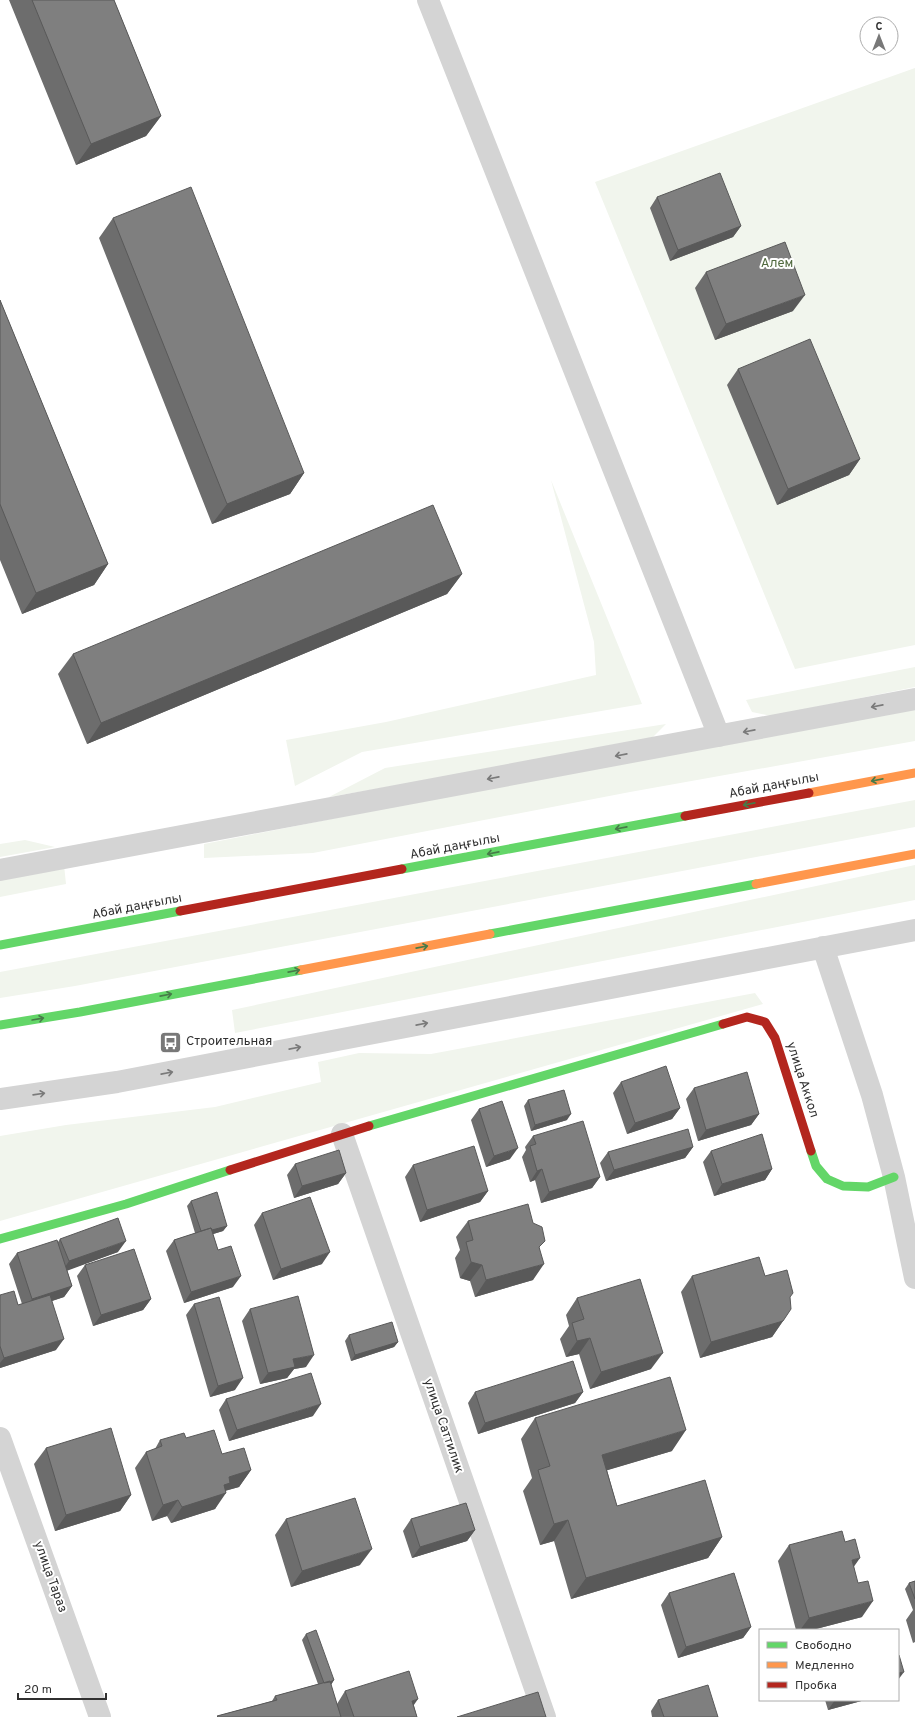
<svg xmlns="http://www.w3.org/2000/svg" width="915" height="1717" viewBox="0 0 915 1717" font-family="Overpass,sans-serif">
	<rect width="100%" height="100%" fill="#fff"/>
	<path fill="#f1f5ed" d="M 915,68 L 915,645 L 795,669 L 595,182 Z
		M 551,480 L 642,704 L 362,752 L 295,786 L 286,740 L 386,722 L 596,675 L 594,642 Z
		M 915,667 L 915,687 L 771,716 L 752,712 L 746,700 Z
		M 915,704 L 915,741 L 630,792 L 313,853 L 204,858 L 204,844 Z
		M 666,724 L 648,742 L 329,797 L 385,768 Z
		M 915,800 L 915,827 L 75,986 L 0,998 L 0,972 Z
		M 25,840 L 55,847 L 0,857 L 0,844 Z
		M 64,865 L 66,884 L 0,897 L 0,877 Z
		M 915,865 L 915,900 L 235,1033 L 232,1010 Z
		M 755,993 L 763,1004 L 0,1221 L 0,1136 L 66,1125 L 215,1107 L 321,1082 L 318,1062 L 359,1053 L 431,1054 Z"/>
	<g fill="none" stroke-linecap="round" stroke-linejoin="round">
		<path stroke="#d4d4d4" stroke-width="22" d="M 428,0 L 719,736
			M 0,870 L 915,699
			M 823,947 L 872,1095 L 894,1177 L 915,1278
			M 0,1099 L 117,1082 L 915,930
			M 342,1134 L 545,1717
			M 0,1438 L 100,1717"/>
		<path stroke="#63d668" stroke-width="9" d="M 402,869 L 685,816
			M 490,934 L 756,884
			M 0,945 L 180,911
			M 0,1025 L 80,1012 L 301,970
			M 369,1126 L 723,1024
			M 811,1151 L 816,1166 L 827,1179 L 843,1186 L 868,1187 L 894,1177
			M 0,1239 L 126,1204 L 230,1170"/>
		<path stroke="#ff974d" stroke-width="9" d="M 809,793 L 915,773
			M 756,884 L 915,854
			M 301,970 L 490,934"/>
		<path stroke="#b3261e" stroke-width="9" d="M 685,816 L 809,793
			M 180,911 L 402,869
			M 723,1024 L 747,1017 L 765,1022 L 775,1038 L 811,1151
			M 230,1170 L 369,1126"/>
	</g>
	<path fill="#6d6d6d" d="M 9,0 L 114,0 L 161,116 L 146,136 L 76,165 Z
		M 657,197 L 741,226 L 733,237 L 670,261 L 650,208 Z
		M 113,218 L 304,473 L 290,494 L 212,524 L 99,238 Z
		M 706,272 L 793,311 L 715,340 L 695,288 Z
		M 0,300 L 108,564 L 94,585 L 22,614 L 0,560 Z
		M 738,369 L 860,459 L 849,475 L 777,505 L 727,385 Z
		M 462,574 L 447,594 L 87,744 L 58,674 L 73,654 Z
		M 621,1082 L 680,1108 L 672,1119 L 627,1134 L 613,1093 Z
		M 694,1088 L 759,1114 L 751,1125 L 698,1141 L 686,1099 Z
		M 528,1100 L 567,1120 L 531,1131 L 524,1106 Z
		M 479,1109 L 510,1159 L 486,1167 L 471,1120 Z
		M 533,1136 L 600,1177 L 592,1188 L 541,1203 L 535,1180 L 530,1182 L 522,1157 L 526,1150 L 525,1147 Z
		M 693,1147 L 685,1158 L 606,1181 L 600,1163 L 608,1152 Z
		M 711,1151 L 772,1169 L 765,1180 L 714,1196 L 703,1162 Z
		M 295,1164 L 346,1173 L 338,1184 L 294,1198 L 287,1175 Z
		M 413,1165 L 488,1191 L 480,1202 L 420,1222 L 405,1177 Z
		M 191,1201 L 227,1226 L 223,1231 L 213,1234 L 218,1250 L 233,1287 L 184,1303 L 166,1251 L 174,1240 L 195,1233 L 187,1206 Z
		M 262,1213 L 322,1264 L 273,1280 L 254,1225 Z
		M 468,1221 L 540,1248 L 533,1280 L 475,1297 L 470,1281 L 460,1278 L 455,1258 L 460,1250 L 456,1237 Z
		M 60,1239 L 118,1252 L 67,1270 L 72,1286 L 64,1297 L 52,1301 L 56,1350 L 0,1368 L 0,1295 L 18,1305 L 22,1304 L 9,1264 L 17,1253 L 58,1242 Z
		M 85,1265 L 151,1299 L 143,1310 L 93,1326 L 77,1276 Z
		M 692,1276 L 765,1276 L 783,1321 L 772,1337 L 700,1358 L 681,1292 Z
		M 577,1298 L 651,1369 L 590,1389 L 579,1354 L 566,1357 L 560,1339 L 569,1326 L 566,1315 Z
		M 194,1304 L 235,1390 L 210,1397 L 186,1315 Z
		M 250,1309 L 306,1367 L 294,1369 L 287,1378 L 260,1384 L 242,1321 Z
		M 349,1335 L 398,1342 L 394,1347 L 351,1361 L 345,1341 Z
		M 475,1392 L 583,1392 L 575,1403 L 478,1434 L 468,1403 Z
		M 226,1399 L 313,1416 L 229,1441 L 219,1410 Z
		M 535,1418 L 672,1451 L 607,1470 L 617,1506 L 722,1537 L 708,1558 L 571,1599 L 554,1541 L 540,1545 L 523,1491 L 532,1478 L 521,1439 Z
		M 186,1438 L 222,1454 L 251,1470 L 239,1487 L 225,1491 L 215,1509 L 171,1523 L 167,1516 L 152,1521 L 135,1468 L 146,1452 L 155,1449 L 160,1440 Z
		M 46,1448 L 131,1495 L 120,1511 L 55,1531 L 34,1464 Z
		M 286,1519 L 360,1565 L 291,1587 L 275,1535 Z
		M 411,1519 L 475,1530 L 467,1541 L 412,1558 L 403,1531 Z
		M 845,1542 L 854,1567 L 862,1617 L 812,1630 L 796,1630 L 778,1561 L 789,1545 Z
		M 915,1581 L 915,1642 L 913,1643 L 906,1620 L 913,1610 L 905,1589 L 909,1583 Z
		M 669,1593 L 751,1627 L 743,1638 L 678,1658 L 661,1605 Z
		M 306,1634 L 334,1680 L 331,1685 L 337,1704 L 345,1691 L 414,1706 L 417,1717 L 217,1717 L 217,1716 L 272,1701 L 275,1696 L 318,1684 L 302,1640 Z
		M 658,1700 L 718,1717 L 652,1717 L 651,1711 Z
		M 825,1700 L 865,1700 L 828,1710 Z"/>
	<path fill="#595959" d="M 161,116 L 146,136 L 76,165 L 91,144 Z
		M 741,226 L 733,237 L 670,261 L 678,250 Z
		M 805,295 L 793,311 L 715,340 L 726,324 Z
		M 860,459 L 849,475 L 777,505 L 788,489 Z
		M 304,473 L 290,494 L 212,524 L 227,504 Z
		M 108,564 L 94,585 L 22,614 L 36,593 Z
		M 462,574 L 447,594 L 87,744 L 101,723 Z
		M 680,1108 L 672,1119 L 627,1134 L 635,1123 Z
		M 571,1114 L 567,1120 L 531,1131 L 535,1125 Z
		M 759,1114 L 751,1125 L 698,1141 L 706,1130 Z
		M 693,1147 L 685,1158 L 606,1181 L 614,1170 Z
		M 518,1148 L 510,1159 L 486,1167 L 494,1156 Z
		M 542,1169 L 535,1180 L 530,1182 L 537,1171 Z
		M 772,1169 L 765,1180 L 714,1196 L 722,1184 Z
		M 346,1173 L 338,1184 L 294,1198 L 302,1186 Z
		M 600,1177 L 592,1188 L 541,1203 L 549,1192 Z
		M 488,1191 L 480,1202 L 420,1222 L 427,1210 Z
		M 227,1226 L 223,1231 L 197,1239 L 201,1233 Z
		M 126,1241 L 118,1252 L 61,1273 L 69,1261 Z
		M 330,1252 L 322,1264 L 273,1280 L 281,1269 Z
		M 471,1262 L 482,1265 L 470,1281 L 460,1278 Z
		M 544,1264 L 533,1280 L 475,1297 L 486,1280 Z
		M 241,1276 L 233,1287 L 184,1303 L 191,1292 Z
		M 72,1286 L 64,1297 L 24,1310 L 32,1299 Z
		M 151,1299 L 143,1310 L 93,1326 L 101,1315 Z
		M 783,1321 L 772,1337 L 700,1358 L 711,1342 Z
		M 590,1338 L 579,1354 L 566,1357 L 577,1341 Z
		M 64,1339 L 56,1350 L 0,1368 L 0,1363 L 4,1358 Z
		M 398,1342 L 394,1347 L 351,1361 L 355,1355 Z
		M 663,1353 L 651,1369 L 590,1389 L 601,1372 Z
		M 314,1355 L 306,1367 L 294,1369 L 287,1378 L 260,1384 L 268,1373 L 293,1359 Z
		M 243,1378 L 235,1390 L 210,1397 L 218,1386 Z
		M 583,1392 L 575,1403 L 478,1434 L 485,1423 Z
		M 321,1404 L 313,1416 L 229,1441 L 237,1430 Z
		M 686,1430 L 672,1451 L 588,1476 L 602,1455 Z
		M 251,1470 L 239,1487 L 224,1491 L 226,1493 L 215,1509 L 171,1523 L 182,1507 L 229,1477 Z
		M 131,1495 L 120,1511 L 55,1531 L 66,1515 Z
		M 178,1500 L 167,1516 L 152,1521 L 163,1505 Z
		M 568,1520 L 554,1541 L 540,1545 L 554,1524 Z
		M 475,1530 L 467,1541 L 412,1558 L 420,1547 Z
		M 722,1537 L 708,1558 L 571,1599 L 586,1578 Z
		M 372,1549 L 360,1565 L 291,1587 L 302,1571 Z
		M 860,1558 L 848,1575 L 852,1560 Z
		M 873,1601 L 862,1617 L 812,1630 L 800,1630 L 809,1618 Z
		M 751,1627 L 743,1638 L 678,1658 L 686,1647 Z
		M 904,1672 L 898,1680 L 898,1673 Z
		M 334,1680 L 330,1686 L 324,1684 Z
		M 418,1699 L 407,1715 L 412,1701 Z
		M 835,1700 L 865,1700 L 828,1710 Z"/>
	<path fill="#7f7f7f" stroke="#595959" d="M 32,0 L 114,0 L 161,116 L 91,144 Z
		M 720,173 L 741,226 L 678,250 L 657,197 Z
		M 191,187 L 304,473 L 227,504 L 113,218 Z
		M 785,242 L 805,295 L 726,324 L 706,272 Z
		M 0,300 L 108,564 L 36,593 L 0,504 Z
		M 810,339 L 860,459 L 788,489 L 738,369 Z
		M 433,505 L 462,574 L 101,723 L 73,654 Z
		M 666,1066 L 680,1108 L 635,1123 L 621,1082 Z
		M 747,1072 L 759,1114 L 706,1130 L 694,1088 Z
		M 564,1090 L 571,1114 L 535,1125 L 528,1100 Z
		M 502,1101 L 518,1148 L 494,1156 L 479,1109 Z
		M 583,1121 L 600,1177 L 549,1192 L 542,1169 L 537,1171 L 530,1146 L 536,1144 L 533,1136 Z
		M 688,1129 L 693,1147 L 614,1170 L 608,1152 Z
		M 762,1134 L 772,1169 L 722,1184 L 711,1151 Z
		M 474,1146 L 488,1191 L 427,1210 L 413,1165 Z
		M 339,1150 L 346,1173 L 302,1186 L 295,1164 Z
		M 217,1192 L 227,1226 L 212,1230 L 211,1228 L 201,1231 L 191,1201 Z
		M 310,1197 L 330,1252 L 281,1269 L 262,1213 Z
		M 528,1204 L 533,1223 L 542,1227 L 545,1241 L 539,1247 L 544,1264 L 486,1280 L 482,1265 L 471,1262 L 466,1242 L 473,1240 L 468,1221 Z
		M 118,1218 L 126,1241 L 69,1261 L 60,1239 Z
		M 211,1228 L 218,1250 L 231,1246 L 241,1276 L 191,1292 L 174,1240 Z
		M 57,1240 L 72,1286 L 32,1299 L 17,1253 Z
		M 134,1249 L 151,1299 L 101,1315 L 85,1265 Z
		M 759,1257 L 765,1276 L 787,1270 L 793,1293 L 790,1297 L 791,1309 L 783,1321 L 711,1342 L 692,1276 Z
		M 640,1279 L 663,1353 L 601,1372 L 590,1338 L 577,1341 L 572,1323 L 584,1319 L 577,1298 Z
		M 14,1291 L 18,1305 L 50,1295 L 64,1339 L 4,1358 L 0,1346 L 0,1295 Z
		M 298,1296 L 314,1355 L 293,1359 L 295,1367 L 268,1373 L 250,1309 Z
		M 219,1297 L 243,1378 L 218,1386 L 194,1304 Z
		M 392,1322 L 398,1342 L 355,1355 L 349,1335 Z
		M 573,1361 L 583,1392 L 485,1423 L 475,1392 Z
		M 311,1373 L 321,1404 L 237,1430 L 226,1399 Z
		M 670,1377 L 686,1430 L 602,1455 L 617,1506 L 705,1480 L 722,1537 L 586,1578 L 568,1520 L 554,1524 L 538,1470 L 550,1466 L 535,1418 Z
		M 111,1428 L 131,1495 L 66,1515 L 46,1448 Z
		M 214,1430 L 222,1454 L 244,1448 L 251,1470 L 229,1477 L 230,1483 L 224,1485 L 226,1493 L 182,1507 L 178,1500 L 163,1505 L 146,1452 L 162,1446 L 160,1440 L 184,1433 L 186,1438 Z
		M 355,1498 L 372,1549 L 302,1571 L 286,1519 Z
		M 466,1503 L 475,1530 L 420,1547 L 411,1519 Z
		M 842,1531 L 845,1542 L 855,1539 L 860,1558 L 852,1560 L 858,1583 L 868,1581 L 873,1601 L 809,1618 L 789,1545 Z
		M 734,1573 L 751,1627 L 686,1647 L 669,1593 Z
		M 915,1581 L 915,1599 L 909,1583 Z
		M 316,1630 L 334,1680 L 330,1682 L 324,1683 L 306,1634 Z
		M 898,1655 L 899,1655 L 904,1672 L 898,1673 Z
		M 409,1671 L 418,1699 L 412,1701 L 417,1717 L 354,1717 L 345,1691 Z
		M 330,1681 L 341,1717 L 218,1717 L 217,1716 L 277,1700 L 275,1696 Z
		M 708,1685 L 718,1717 L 664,1717 L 658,1700 Z
		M 538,1692 L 546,1717 L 457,1717 Z"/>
	<defs><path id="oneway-shaft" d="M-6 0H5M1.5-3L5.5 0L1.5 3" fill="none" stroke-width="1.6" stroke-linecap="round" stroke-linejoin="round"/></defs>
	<g stroke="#7a7a7a">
		<use href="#oneway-shaft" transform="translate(877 706) rotate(169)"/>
		<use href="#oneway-shaft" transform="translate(749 731) rotate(169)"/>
		<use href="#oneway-shaft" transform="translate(621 755) rotate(169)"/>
		<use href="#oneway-shaft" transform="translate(493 778) rotate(169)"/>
		<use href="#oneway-shaft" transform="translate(422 1024) rotate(-11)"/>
		<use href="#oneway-shaft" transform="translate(295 1048) rotate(-11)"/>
		<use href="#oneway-shaft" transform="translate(167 1073) rotate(-11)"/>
		<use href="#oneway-shaft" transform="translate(39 1094) rotate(-8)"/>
	</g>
	<g stroke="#477b49">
		<use href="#oneway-shaft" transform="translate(877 780) rotate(169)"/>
		<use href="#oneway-shaft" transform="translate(749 804) rotate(169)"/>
		<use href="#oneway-shaft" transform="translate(621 828) rotate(169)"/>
		<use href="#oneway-shaft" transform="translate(493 853) rotate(169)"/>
		<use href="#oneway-shaft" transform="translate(422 947) rotate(-11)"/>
		<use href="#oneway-shaft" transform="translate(294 971) rotate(-11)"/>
		<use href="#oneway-shaft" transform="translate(166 995) rotate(-11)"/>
		<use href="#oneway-shaft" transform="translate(38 1019) rotate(-10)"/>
	</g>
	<defs>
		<symbol id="bus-square" viewBox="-11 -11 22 22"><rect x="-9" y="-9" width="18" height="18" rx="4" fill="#787878" stroke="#fff"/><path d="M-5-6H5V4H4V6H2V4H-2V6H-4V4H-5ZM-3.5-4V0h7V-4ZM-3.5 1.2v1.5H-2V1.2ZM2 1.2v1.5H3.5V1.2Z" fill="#fff"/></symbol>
	</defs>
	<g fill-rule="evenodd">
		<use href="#bus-square" x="158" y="1030" width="25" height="25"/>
	</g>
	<g text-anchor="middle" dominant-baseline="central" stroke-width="4" stroke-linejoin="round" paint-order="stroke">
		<g font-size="13" fill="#516a3f" stroke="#fff">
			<text x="777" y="264">Алем</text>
		</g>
		<g font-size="13" fill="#303030" stroke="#fff">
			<text transform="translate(774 786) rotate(-11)">Абай даңғылы</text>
			<text transform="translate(455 847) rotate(-11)">Абай даңғылы</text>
			<text transform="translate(137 907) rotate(-11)">Абай даңғылы</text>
			<text transform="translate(802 1080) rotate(72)">улица Аккол</text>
			<text transform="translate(443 1426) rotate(71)">улица Саттилик</text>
			<text transform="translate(50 1577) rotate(70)">улица Тараз</text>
		</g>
		<g font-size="13" fill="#303030" stroke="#fff" text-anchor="start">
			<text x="186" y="1042">Строительная</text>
		</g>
	</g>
	<rect x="759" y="1629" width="140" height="72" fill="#ffffff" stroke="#acacac"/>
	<rect x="767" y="1642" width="20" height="6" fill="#63d668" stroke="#acacac"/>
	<text x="795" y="1649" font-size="12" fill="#303030">Свободно</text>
	<rect x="767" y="1662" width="20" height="6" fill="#ff974d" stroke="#acacac"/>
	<text x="795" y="1669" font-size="12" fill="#303030">Медленно</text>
	<rect x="767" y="1682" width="20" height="6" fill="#b3261e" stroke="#acacac"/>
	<text x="795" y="1689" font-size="12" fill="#303030">Пробка</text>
	<g transform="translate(879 36)"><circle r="19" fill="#ffffff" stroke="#acacac"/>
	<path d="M0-3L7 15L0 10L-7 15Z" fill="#787878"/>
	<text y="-6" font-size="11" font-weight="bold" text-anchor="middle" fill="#303030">С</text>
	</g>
	<path d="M18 1693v6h88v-6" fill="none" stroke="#303030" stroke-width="2"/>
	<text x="24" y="1693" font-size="12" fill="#303030" stroke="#ffffff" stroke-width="3" paint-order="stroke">20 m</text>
</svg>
